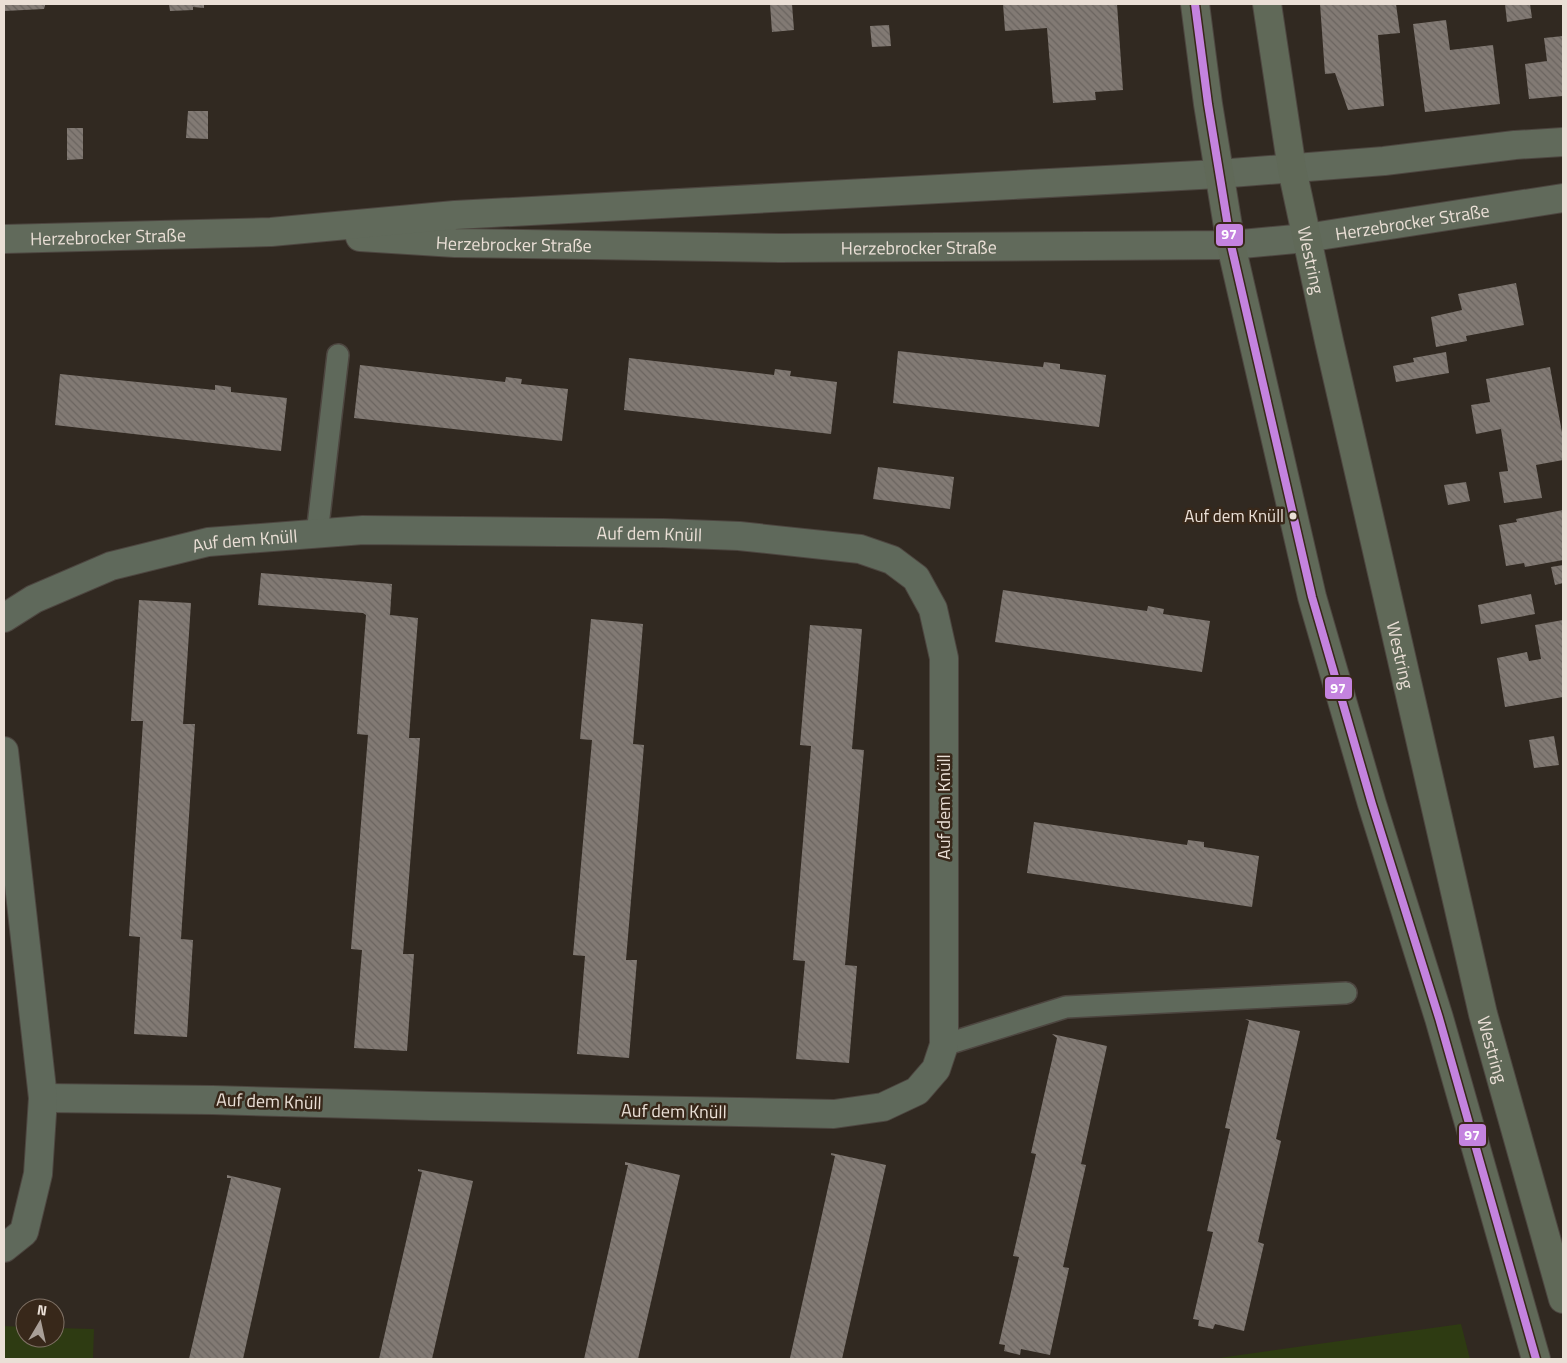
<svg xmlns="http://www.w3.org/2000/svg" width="1567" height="1363" viewBox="0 0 1567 1363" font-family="'Titillium Web',sans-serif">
	<defs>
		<pattern id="building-back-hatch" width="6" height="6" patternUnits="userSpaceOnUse" patternTransform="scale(1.25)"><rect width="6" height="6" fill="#827a74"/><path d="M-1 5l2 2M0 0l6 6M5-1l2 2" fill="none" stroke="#6a645f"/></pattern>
	</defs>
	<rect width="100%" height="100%" fill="#312921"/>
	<path fill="#2e3b12" d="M 1461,1324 L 1470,1359 L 1212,1359 Z
		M 4,1326 L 25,1327 L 25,1338 L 55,1338 L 55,1328 L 94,1329 L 93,1359 L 4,1359 Z"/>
	<path fill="url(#building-back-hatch)" d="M 4,4 L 45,4 L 45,6 L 44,9 L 4,11 Z
		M 169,4 L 204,4 L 204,8 L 193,7 L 193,10 L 170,11 Z
		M 770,4 L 792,4 L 794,30 L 772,32 Z
		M 1003,4 L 1117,4 L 1123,90 L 1095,92 L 1096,100 L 1053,103 L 1047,28 L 1005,31 Z
		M 1320,4 L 1396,4 L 1400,33 L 1378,35 L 1384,106 L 1348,110 L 1335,73 L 1325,74 Z
		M 1505,4 L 1530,4 L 1532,18 L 1507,22 Z
		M 1446,20 L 1450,50 L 1493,45 L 1500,104 L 1425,112 L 1413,24 Z
		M 889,25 L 891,46 L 872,47 L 870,26 Z
		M 1563,36 L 1563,96 L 1529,99 L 1525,64 L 1547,61 L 1544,38 Z
		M 188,111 L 208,111 L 208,139 L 186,138 Z
		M 67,128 L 83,128 L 83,159 L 67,160 Z
		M 1516,283 L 1524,325 L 1466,336 L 1467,341 L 1436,347 L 1431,317 L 1462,310 L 1458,294 Z
		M 898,351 L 1043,367 L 1044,362 L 1060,364 L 1060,369 L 1106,375 L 1099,427 L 893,403 Z
		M 1446,352 L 1449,373 L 1396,382 L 1393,366 L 1414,362 L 1413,358 Z
		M 629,358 L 774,375 L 775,369 L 791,371 L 790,376 L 837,382 L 831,434 L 624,410 Z
		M 360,365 L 505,382 L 506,377 L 522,379 L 521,384 L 568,389 L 562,441 L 354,418 Z
		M 1550,367 L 1563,438 L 1563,460 L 1536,465 L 1542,498 L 1504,503 L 1499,472 L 1508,471 L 1501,429 L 1476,434 L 1471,405 L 1490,402 L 1486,379 Z
		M 60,374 L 215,390 L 215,385 L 231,387 L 231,392 L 287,398 L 281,451 L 55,425 Z
		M 878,467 L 954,477 L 950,509 L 873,499 Z
		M 1466,482 L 1470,501 L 1448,505 L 1444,485 Z
		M 1563,510 L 1563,560 L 1525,567 L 1524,563 L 1506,566 L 1499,525 L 1517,522 L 1516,519 Z
		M 1563,565 L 1563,583 L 1555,585 L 1551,567 Z
		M 261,573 L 392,584 L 390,615 L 418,618 L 409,738 L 420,738 L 403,954 L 414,954 L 407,1051 L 354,1048 L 362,950 L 351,949 L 368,735 L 357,734 L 366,615 L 363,613 L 258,605 Z
		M 1003,590 L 1147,611 L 1148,606 L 1164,609 L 1163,614 L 1210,621 L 1202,672 L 995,642 Z
		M 1531,594 L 1535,614 L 1481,624 L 1478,605 Z
		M 139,600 L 191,603 L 183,724 L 195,724 L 181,939 L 193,940 L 187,1037 L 134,1034 L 140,937 L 129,936 L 143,721 L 131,721 Z
		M 591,619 L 643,624 L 633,744 L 644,745 L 626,960 L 637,960 L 629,1058 L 577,1054 L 585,956 L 573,955 L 592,740 L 580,739 Z
		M 1563,620 L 1563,697 L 1505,707 L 1497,658 L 1527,652 L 1529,661 L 1541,659 L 1535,625 Z
		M 810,625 L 862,629 L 852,749 L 864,750 L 845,965 L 857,966 L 849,1063 L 796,1059 L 805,961 L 793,960 L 811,746 L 800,745 Z
		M 1554,736 L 1559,765 L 1534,768 L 1529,740 Z
		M 1034,822 L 1187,845 L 1188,840 L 1204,842 L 1204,847 L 1259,856 L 1252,907 L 1027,873 Z
		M 1245,1019 L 1300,1031 L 1276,1139 L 1281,1141 L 1258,1242 L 1264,1244 L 1244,1331 L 1215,1324 L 1213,1329 L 1198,1326 L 1199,1320 L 1193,1319 L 1213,1232 L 1207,1231 L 1230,1129 L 1225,1128 L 1249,1021 Z
		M 1052,1034 L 1107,1046 L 1081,1164 L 1086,1165 L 1063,1267 L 1069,1268 L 1050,1355 L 1021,1349 L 1020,1355 L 1004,1351 L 1005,1345 L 999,1344 L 1019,1257 L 1013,1256 L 1036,1154 L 1031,1153 L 1057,1038 Z
		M 831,1153 L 886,1165 L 842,1359 L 795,1359 L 790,1358 L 835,1156 L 831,1155 Z
		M 625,1162 L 680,1175 L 638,1359 L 584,1359 L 628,1165 L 625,1165 Z
		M 418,1169 L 473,1181 L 432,1359 L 379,1359 L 422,1172 L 418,1171 Z
		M 227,1175 L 281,1188 L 243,1359 L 189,1359 L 231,1178 L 227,1178 Z"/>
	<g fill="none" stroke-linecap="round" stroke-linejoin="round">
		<defs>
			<path id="lane" d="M 317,534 L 338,355
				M 944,1045 L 1066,1007 L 1346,993"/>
			<g id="street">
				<path id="s1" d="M 4,618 L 34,599 L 111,566 L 208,542 L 363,530 L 663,533 L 739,536 L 860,549 L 892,560 L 916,578 L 933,609 L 944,658 L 944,1045 L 936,1069 L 917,1091 L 883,1107 L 834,1114 L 430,1106 L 212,1100 L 43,1098"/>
				<path d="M 4,751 L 43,1098 L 38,1174 L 24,1232 L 4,1248"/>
			</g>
			<g id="secondary">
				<path id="s2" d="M 360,237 L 455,243 L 780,248 L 1231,245 L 1306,238 L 1563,198"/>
				<path id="s3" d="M 4,239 L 271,232 L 455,215 L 1218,174 L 1384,161 L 1515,145 L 1563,142"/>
			</g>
			<g id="primary">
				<path d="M 1195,4 L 1208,104 L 1231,245 L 1312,597 L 1372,804 L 1439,1018 L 1536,1359"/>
				<path id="s4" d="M 1267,4 L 1292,169 L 1329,341 L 1483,1014 L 1563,1299"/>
			</g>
		</defs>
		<use href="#lane" stroke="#4d4640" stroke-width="24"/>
		<use href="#street" stroke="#4d4640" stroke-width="30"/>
		<use href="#secondary" stroke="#4d4640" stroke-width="30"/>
		<use href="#primary" stroke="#4d4640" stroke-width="30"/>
		<use href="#lane" stroke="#5f695b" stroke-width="21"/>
		<use href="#street" stroke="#5f695b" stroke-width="28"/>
		<use href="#secondary" stroke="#616a5b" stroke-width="28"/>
		<use href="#primary" stroke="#606958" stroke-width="28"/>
		<defs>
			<path id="bus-1" d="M 1195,4 L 1208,104 L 1231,245 L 1312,597 L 1372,804 L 1439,1018 L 1536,1359"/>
		</defs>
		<use href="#bus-1" stroke="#38281a" stroke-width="11"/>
		<use href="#bus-1" stroke="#c483df" stroke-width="8"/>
	</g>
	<circle fill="#eadfd6" stroke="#38281a" stroke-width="2" cx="1293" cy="516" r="4.5"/>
	<g text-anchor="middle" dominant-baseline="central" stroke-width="5" stroke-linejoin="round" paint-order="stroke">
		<g font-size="17" fill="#eadfd6" stroke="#38281a" text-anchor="end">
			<text x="1284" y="516">Auf dem Knüll</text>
		</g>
		<g font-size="18" fill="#eadfd6" stroke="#38281a">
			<text stroke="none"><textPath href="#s2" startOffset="1054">Herzebrocker Straße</textPath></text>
			<text stroke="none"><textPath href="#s3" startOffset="104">Herzebrocker Straße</textPath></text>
			<text stroke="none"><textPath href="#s2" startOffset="154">Herzebrocker Straße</textPath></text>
			<text stroke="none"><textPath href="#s2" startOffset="559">Herzebrocker Straße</textPath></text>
			<text stroke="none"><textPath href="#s4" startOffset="260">Westring</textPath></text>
			<text stroke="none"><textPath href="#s1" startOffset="661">Auf dem Knüll</textPath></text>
			<text stroke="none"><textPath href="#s1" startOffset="256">Auf dem Knüll</textPath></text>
			<text stroke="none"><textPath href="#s4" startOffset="665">Westring</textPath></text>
			<text transform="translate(943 807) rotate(-90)">Auf dem Knüll</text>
			<text stroke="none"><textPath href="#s4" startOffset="1070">Westring</textPath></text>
			<text transform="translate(269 1101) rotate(2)">Auf dem Knüll</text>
			<text transform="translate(674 1111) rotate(1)">Auf dem Knüll</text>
		</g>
	</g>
	<g stroke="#38281a" stroke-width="2">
		<rect x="1215" y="223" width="29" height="24" rx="5" fill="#c483df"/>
		<rect x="1324" y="676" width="29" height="24" rx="5" fill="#c483df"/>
		<rect x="1458" y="1123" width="29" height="24" rx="5" fill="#c483df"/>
	</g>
	<g font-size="14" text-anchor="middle" font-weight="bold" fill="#fff">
		<text x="1229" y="239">97</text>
		<text x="1338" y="693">97</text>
		<text x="1472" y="1140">97</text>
	</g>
	<rect width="1567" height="1363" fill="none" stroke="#eadfd6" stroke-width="10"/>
	<g transform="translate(40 1323) rotate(9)"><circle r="24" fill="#38281a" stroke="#7f7165"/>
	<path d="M0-4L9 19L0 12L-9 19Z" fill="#a99f97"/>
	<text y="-8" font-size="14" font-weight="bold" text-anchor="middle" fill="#eadfd6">N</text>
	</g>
</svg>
